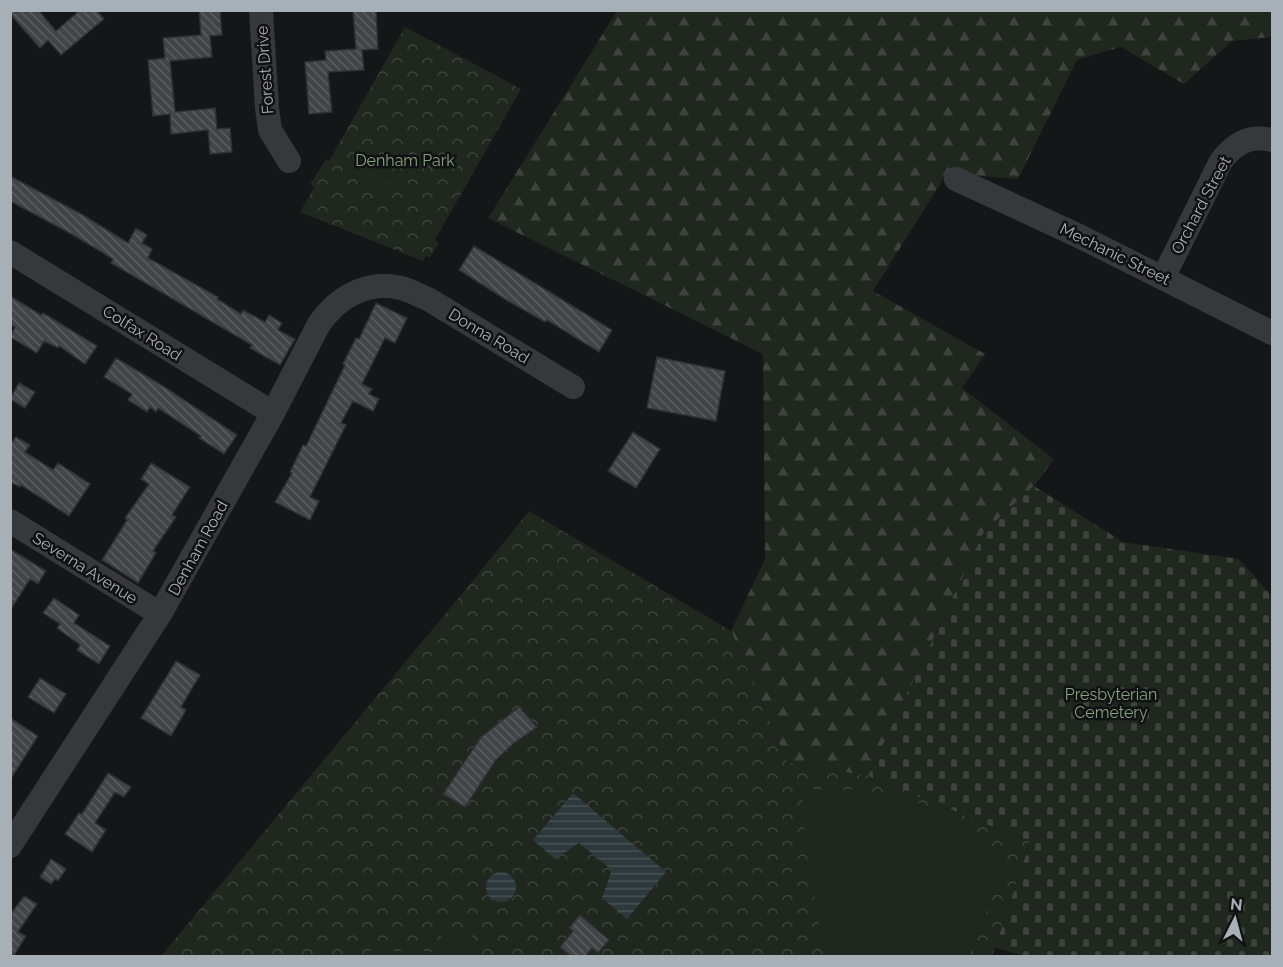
<svg xmlns="http://www.w3.org/2000/svg" width="1283" height="967" viewBox="0 0 1283 967" font-family="Raleway,sans-serif">
	<defs>
		<pattern id="forest-firs" width="22" height="20" patternUnits="userSpaceOnUse" patternTransform="scale(1.5)"><rect width="22" height="20" fill="#20271f"/><path d="M5 1l3.5 6h-7zM16 11l3.5 6h-7z" fill="#3e443d"/></pattern>
		<pattern id="cemetery-stones" width="16" height="16" patternUnits="userSpaceOnUse" patternTransform="scale(1.5)"><rect width="16" height="16" fill="#20271f"/><path d="M2 7V4a2 2 0 0 1 4 0v3zM10 15v-3a2 2 0 0 1 4 0v3z" fill="#3e443d"/></pattern>
		<pattern id="park-crowns" width="20" height="18" patternUnits="userSpaceOnUse" patternTransform="scale(1.5)"><rect width="20" height="18" fill="#20271f"/><path d="M2 6a3 3 0 1 1 6 0M12 15a3 3 0 1 1 6 0" fill="none" stroke="#3e443d"/></pattern>
		<pattern id="water-rules" width="6" height="5" patternUnits="userSpaceOnUse" patternTransform="scale(1.5)"><rect width="6" height="5" fill="#2c383b"/><path d="M0 2.5h6" fill="none" stroke="#485255"/></pattern>
		<pattern id="building-back-hatch" width="6" height="6" patternUnits="userSpaceOnUse" patternTransform="scale(1.5)"><rect width="6" height="6" fill="#424447"/><path d="M-1 5l2 2M0 0l6 6M5-1l2 2" fill="none" stroke="#5a5c5f"/></pattern>
	</defs>
	<rect width="100%" height="100%" fill="#151617"/>
	<path fill="url(#forest-firs)" d="M 617,11 L 1272,11 L 1272,37 L 1232,41 L 1184,84 L 1121,47 L 1077,60 L 1018,179 L 947,173 L 873,291 L 985,354 L 962,388 L 1054,459 L 1034,486 L 984,532 L 868,776 L 787,762 L 731,631 L 765,559 L 763,354 L 488,218 Z"/>
	<path fill="url(#cemetery-stones)" d="M 1034,486 L 1123,542 L 1239,559 L 1272,596 L 1272,956 L 1025,956 L 995,948 L 1030,842 L 868,776 L 984,532 Z"/>
	<path fill="url(#park-crowns)" d="M 405,27 L 521,89 L 435,240 L 439,243 L 429,258 L 426,256 L 423,261 L 300,212 L 314,187 L 310,184 L 326,159 L 329,161 Z
		M 529,511 L 731,631 L 787,762 L 868,776 L 1030,842 L 992,956 L 161,956 L 475,578 Z"/>
	<path fill="#20271f" d="M 359,158 L 391,176 L 382,191 L 351,173 Z
		M 802,789 L 860,790 L 901,796 L 933,809 L 990,845 L 1005,863 L 969,956 L 823,956 L 804,824 Z
		M 441,933 L 472,933 L 472,956 L 441,956 Z
		M 365,951 L 430,951 L 435,956 L 362,956 Z"/>
	<path fill="url(#water-rules)" d="M 573,793 L 666,872 L 627,919 L 602,898 L 612,870 L 579,843 L 555,859 L 533,840 Z
		M486 887a15 15 0 1 1 30 0a15 15 0 1 1-30 0Z"/>
	<path fill="url(#building-back-hatch)" stroke="#2f3033" stroke-width="1.5" d="M 10,10 L 38,10 L 56,31 L 80,10 L 96,10 L 104,19 L 61,55 L 48,40 L 40,48 L 10,14 Z
		M 199,10 L 220,10 L 222,35 L 210,36 L 212,57 L 170,61 L 175,112 L 215,108 L 217,129 L 230,128 L 232,152 L 210,154 L 208,130 L 171,134 L 170,114 L 153,116 L 148,60 L 165,58 L 163,38 L 201,35 Z
		M 353,10 L 376,10 L 378,49 L 362,50 L 364,70 L 328,72 L 332,112 L 309,114 L 305,62 L 326,60 L 325,51 L 356,49 Z
		M 10,176 L 83,215 L 128,243 L 136,228 L 147,235 L 142,243 L 152,249 L 148,258 L 218,297 L 217,299 L 241,314 L 243,310 L 265,322 L 269,315 L 282,323 L 278,330 L 295,339 L 280,365 L 250,348 L 252,345 L 111,263 L 113,259 L 75,236 L 10,201 Z
		M 474,246 L 612,330 L 599,352 L 547,320 L 545,322 L 508,301 L 459,270 Z
		M 10,296 L 41,315 L 43,313 L 97,346 L 85,364 L 59,346 L 58,348 L 44,341 L 37,353 L 10,337 L 15,327 L 10,324 Z
		M 376,303 L 407,318 L 395,343 L 385,338 L 362,384 L 372,389 L 369,394 L 379,399 L 373,411 L 353,401 L 341,423 L 346,425 L 310,497 L 319,501 L 310,520 L 275,502 L 292,473 L 290,472 L 303,445 L 306,446 L 345,365 L 343,364 L 356,338 L 359,339 Z
		M 657,357 L 725,371 L 716,421 L 647,408 Z
		M 116,358 L 163,386 L 237,435 L 224,454 L 199,438 L 201,436 L 158,408 L 156,412 L 150,407 L 147,412 L 128,400 L 132,394 L 104,377 Z
		M 19,383 L 35,392 L 25,408 L 10,399 Z
		M 633,432 L 660,449 L 636,488 L 608,471 Z
		M 16,437 L 30,445 L 25,452 L 53,470 L 58,463 L 90,484 L 69,516 L 21,485 L 20,487 L 10,482 L 10,444 Z
		M 151,463 L 190,487 L 172,515 L 176,517 L 153,551 L 156,553 L 138,583 L 102,560 L 127,520 L 125,518 L 149,484 L 141,479 Z
		M 10,549 L 46,571 L 38,584 L 30,579 L 10,611 Z
		M 54,598 L 79,615 L 74,623 L 110,646 L 99,664 L 77,650 L 80,645 L 57,628 L 60,624 L 43,613 Z
		M 176,661 L 200,675 L 181,707 L 186,710 L 171,736 L 141,718 Z
		M 40,678 L 66,694 L 54,713 L 28,697 Z
		M 519,707 L 537,727 L 514,743 L 496,760 L 465,807 L 443,794 L 481,737 Z
		M 10,718 L 38,736 L 10,780 Z
		M 108,773 L 131,787 L 124,797 L 115,792 L 95,823 L 106,830 L 92,852 L 65,834 L 79,813 L 82,814 Z
		M 51,859 L 66,869 L 58,881 L 55,879 L 51,884 L 40,877 Z
		M 24,896 L 37,904 L 18,932 L 26,936 L 13,957 L 10,957 L 10,915 Z
		M 580,915 L 609,940 L 598,953 L 592,948 L 585,957 L 572,957 L 560,947 L 573,931 L 569,928 Z"/>
	<g fill="none" stroke-linecap="round" stroke-linejoin="round">
		<path stroke="#36393c" stroke-width="24" d="M 261,10 L 267,108 L 270,130 L 289,161
			M 956,179 L 1081,237 L 1272,333
			M 10,252 L 273,413
			M 1163,278 L 1221,161 C 1235,143 1249,135 1272,140
			M 10,521 L 160,614
			M 10,846 L 160,614 L 273,413 L 319,324 C 338,297 367,280 401,288 C 410,290 420,296 428,299 L 573,387"/>
	</g>
	<g text-anchor="middle" dominant-baseline="central" stroke-width="5" stroke-linejoin="round" paint-order="stroke">
		<g font-size="16" fill="#a8b0b7" stroke="#101112">
			<text transform="translate(265 70) rotate(-94)">Forest Drive</text>
			<text transform="translate(1201 205) rotate(-62)">Orchard Street</text>
			<text transform="translate(1115 254) rotate(26)">Mechanic Street</text>
			<text transform="translate(142 333) rotate(32)">Colfax Road</text>
			<text transform="translate(489 336) rotate(31)">Donna Road</text>
			<text transform="translate(198 548) rotate(-61)">Denham Road</text>
			<text transform="translate(85 568) rotate(32)">Severna Avenue</text>
		</g>
		<g font-size="16" fill="#86a17f" stroke="#101112">
			<text x="405" y="160">Denham Park</text>
			<text x="1111" y="694">Presbyterian<tspan x="1111" dy="18">Cemetery</tspan></text>
		</g>
	</g>
	<rect width="1283" height="967" fill="none" stroke="#a8b0b7" stroke-width="24"/>
	<g transform="translate(1235 919) rotate(6)" stroke="#101112" stroke-width="4.5" paint-order="stroke">
	<path d="M0-4.5L10 22L0 15L-10 22Z" fill="#a8b0b7"/>
	<text y="-9" font-size="16" font-weight="bold" text-anchor="middle" fill="#a8b0b7">N</text>
	</g>
</svg>
